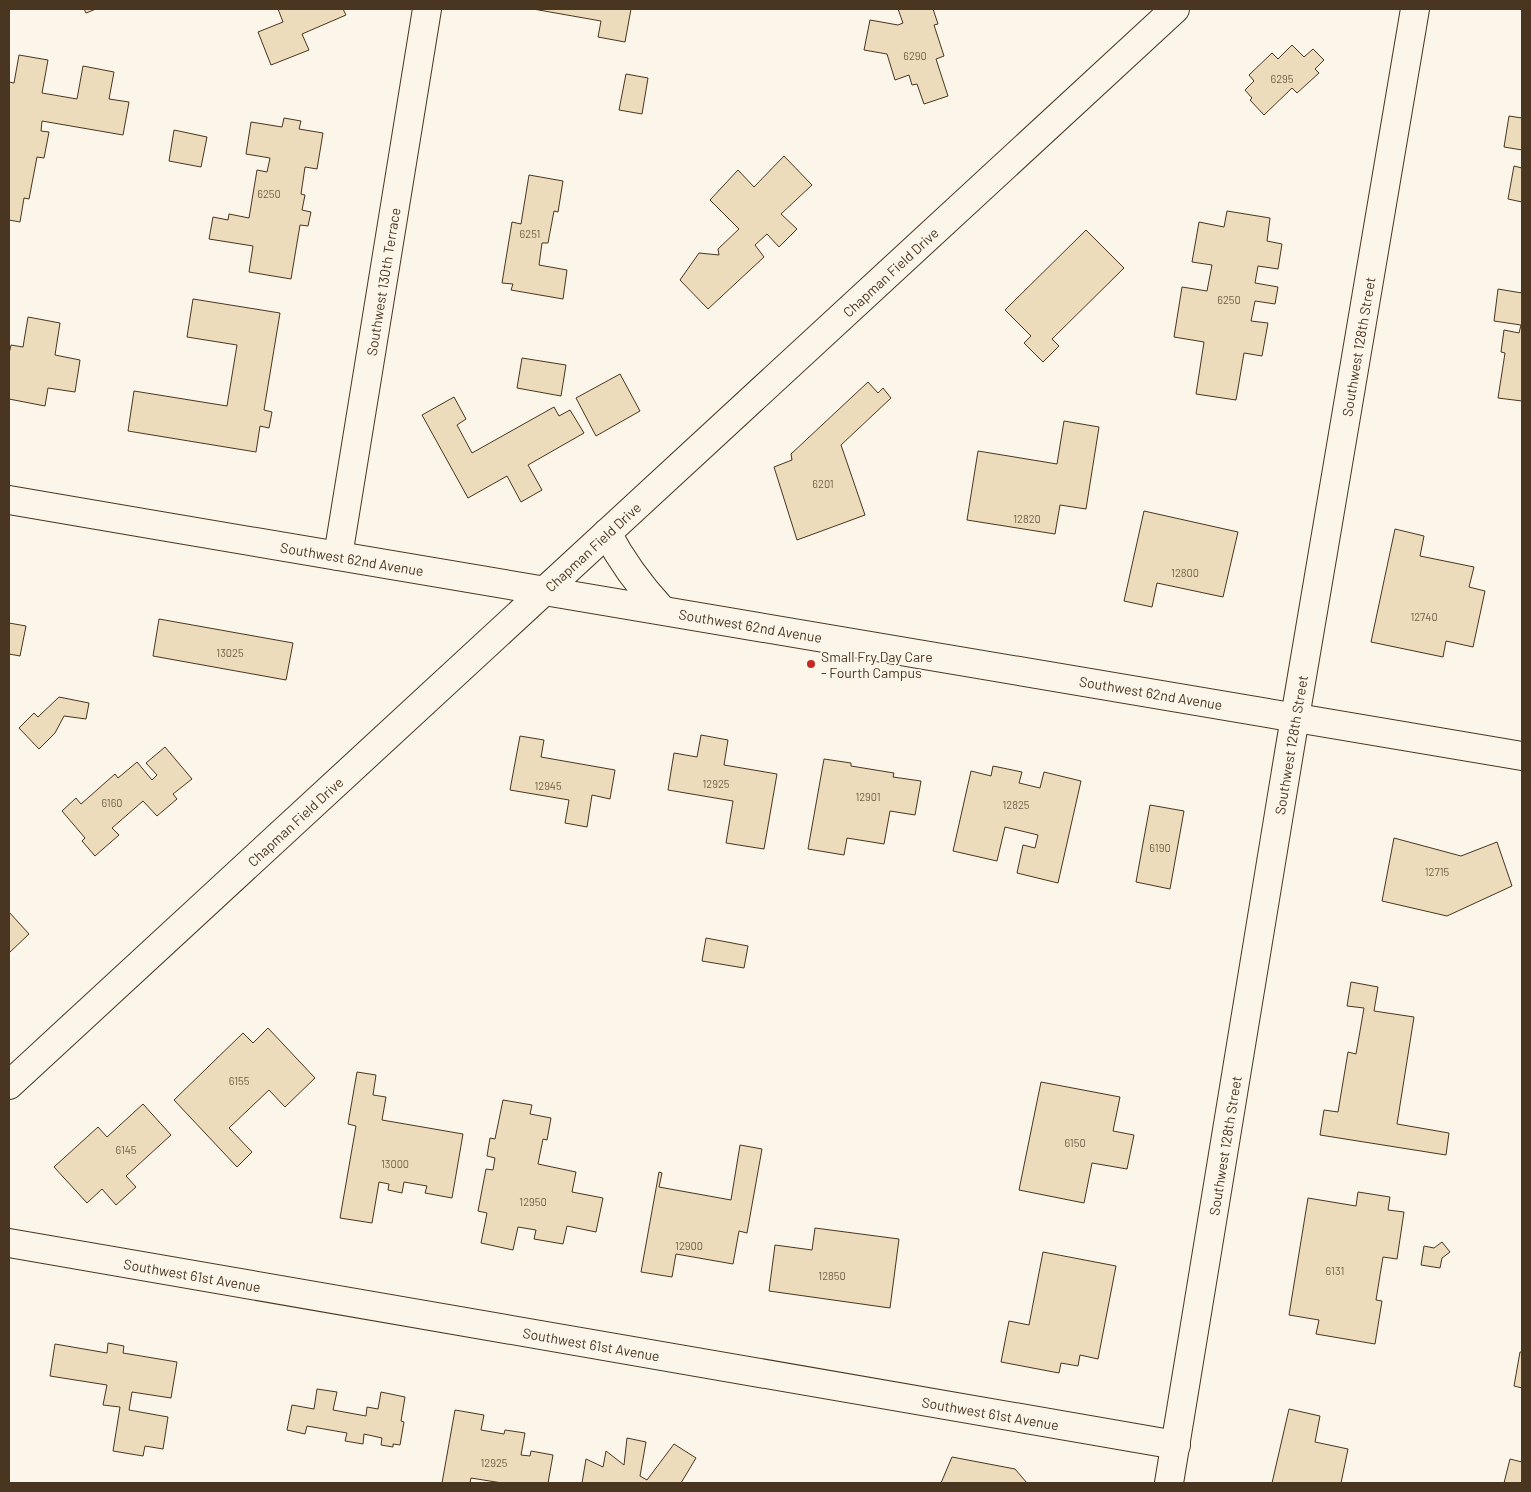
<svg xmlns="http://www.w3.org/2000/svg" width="1531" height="1492" viewBox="0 0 1531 1492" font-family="Barlow,sans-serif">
	<rect width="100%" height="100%" fill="#fbf6e9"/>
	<path fill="#ecdcbc" stroke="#4a3520" d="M 84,9 L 96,9 L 86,13 Z
		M 278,9 L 343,9 L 346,15 L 302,34 L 309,50 L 271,65 L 258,32 L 283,22 Z
		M 533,9 L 631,9 L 625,42 L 598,37 L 601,21 Z
		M 898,9 L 933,9 L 938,24 L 934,25 L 944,56 L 936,59 L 948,96 L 924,104 L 917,84 L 912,85 L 909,75 L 895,80 L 887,54 L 864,50 L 870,20 L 898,25 L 903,23 Z
		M 1292,45 L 1304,57 L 1313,49 L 1324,60 L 1315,69 L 1319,73 L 1297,93 L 1292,88 L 1264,115 L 1250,100 L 1252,98 L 1245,90 L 1254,81 L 1249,75 L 1272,53 L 1278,59 Z
		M 19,55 L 48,60 L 42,93 L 77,99 L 83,66 L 114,72 L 109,99 L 129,102 L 123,135 L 42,121 L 41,131 L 49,132 L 44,158 L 37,157 L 29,199 L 24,198 L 20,222 L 9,220 L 9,82 L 14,83 Z
		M 626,74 L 648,78 L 642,114 L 619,110 Z
		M 1509,116 L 1522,118 L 1522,150 L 1504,147 Z
		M 284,118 L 301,121 L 299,129 L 323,133 L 317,169 L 305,167 L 301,194 L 305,195 L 302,210 L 311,212 L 308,226 L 300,225 L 291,279 L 249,272 L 253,246 L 209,239 L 213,217 L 228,220 L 229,214 L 249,218 L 257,170 L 267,172 L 270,158 L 246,154 L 251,122 L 282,127 Z
		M 174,130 L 207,137 L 201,167 L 169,161 Z
		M 784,156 L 812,185 L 781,214 L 797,229 L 779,247 L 767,234 L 755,245 L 764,257 L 708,309 L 680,280 L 699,253 L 719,255 L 718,249 L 739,229 L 710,200 L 738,170 L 754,187 Z
		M 1514,166 L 1522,168 L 1522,202 L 1508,199 Z
		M 529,175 L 563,181 L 558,212 L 554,211 L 548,243 L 542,243 L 539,265 L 567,270 L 563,299 L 511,290 L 513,284 L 502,283 L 512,222 L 521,224 Z
		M 1227,211 L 1270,218 L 1267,241 L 1282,244 L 1278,269 L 1258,266 L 1255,283 L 1278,287 L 1275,304 L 1255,301 L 1251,321 L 1268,323 L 1262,356 L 1244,353 L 1236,400 L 1196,394 L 1204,342 L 1174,337 L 1182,287 L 1207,291 L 1212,265 L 1192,262 L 1199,222 L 1224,227 Z
		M 1086,230 L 1124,268 L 1052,339 L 1059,346 L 1043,362 L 1024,343 L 1031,336 L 1005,310 Z
		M 1498,289 L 1522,293 L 1522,401 L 1498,398 L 1505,353 L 1501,352 L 1504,330 L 1519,333 L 1521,325 L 1494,321 Z
		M 193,299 L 280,313 L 264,410 L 272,412 L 269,428 L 260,426 L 256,452 L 128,431 L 134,391 L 227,406 L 237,345 L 187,337 Z
		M 28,317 L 60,323 L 55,355 L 80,360 L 75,392 L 48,388 L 45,406 L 9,399 L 9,354 L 11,345 L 23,347 Z
		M 522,358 L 566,365 L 561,396 L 517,388 Z
		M 620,374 L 640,411 L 596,436 L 576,398 Z
		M 868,382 L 878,393 L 883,388 L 891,398 L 841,445 L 865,515 L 797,540 L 774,467 L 792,460 L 791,454 Z
		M 454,397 L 466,419 L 457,425 L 472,453 L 554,407 L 559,416 L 570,410 L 584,433 L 528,465 L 542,490 L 521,502 L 507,476 L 468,498 L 422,415 Z
		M 1064,421 L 1099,427 L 1086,509 L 1060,505 L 1055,534 L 967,520 L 978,451 L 1057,464 Z
		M 1144,511 L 1238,532 L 1223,597 L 1157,583 L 1152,607 L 1124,601 Z
		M 1395,529 L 1424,536 L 1420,556 L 1474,567 L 1469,587 L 1485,591 L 1473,647 L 1446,641 L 1443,657 L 1371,642 Z
		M 159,619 L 293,643 L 286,680 L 153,656 Z
		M 9,623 L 26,626 L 20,656 L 9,654 Z
		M 59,697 L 89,703 L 86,719 L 64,716 L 55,733 L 39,749 L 19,728 L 34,713 L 38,717 Z
		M 701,735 L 728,740 L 724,765 L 777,774 L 764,849 L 726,843 L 733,801 L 668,790 L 674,753 L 697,757 Z
		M 520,736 L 544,740 L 541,757 L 615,770 L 610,799 L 592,795 L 587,827 L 565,823 L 569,800 L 510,790 Z
		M 165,747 L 192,779 L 173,794 L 177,799 L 157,816 L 143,801 L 112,828 L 119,835 L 95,856 L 82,841 L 85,838 L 62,811 L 76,798 L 81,804 L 115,774 L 118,778 L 137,762 L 152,780 L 157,775 L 146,763 Z
		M 824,759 L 851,763 L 851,766 L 894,773 L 893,777 L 921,781 L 915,815 L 890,811 L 884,844 L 847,838 L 844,855 L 808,849 Z
		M 993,766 L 1022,772 L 1019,783 L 1040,788 L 1044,772 L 1081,781 L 1058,883 L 1017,873 L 1023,845 L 1035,848 L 1038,835 L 1005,827 L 997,861 L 953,851 L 971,771 L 991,776 Z
		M 1150,805 L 1184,811 L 1170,889 L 1136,882 Z
		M 1394,838 L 1461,856 L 1497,842 L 1512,886 L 1447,916 L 1382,901 Z
		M 9,912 L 29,934 L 9,953 Z
		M 706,938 L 748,946 L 744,968 L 702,961 Z
		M 1351,982 L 1378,987 L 1374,1011 L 1414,1017 L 1397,1124 L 1449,1133 L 1446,1155 L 1320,1135 L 1324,1110 L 1338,1112 L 1348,1052 L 1356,1054 L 1364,1008 L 1347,1006 Z
		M 268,1028 L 315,1078 L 285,1107 L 269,1090 L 229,1128 L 252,1152 L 237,1167 L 174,1100 L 243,1033 L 253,1043 Z
		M 357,1072 L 376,1075 L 373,1095 L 386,1097 L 382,1120 L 463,1134 L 452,1198 L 425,1193 L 427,1186 L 404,1182 L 402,1193 L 388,1190 L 389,1184 L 379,1182 L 372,1223 L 340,1218 L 356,1126 L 348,1124 Z
		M 1041,1082 L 1120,1097 L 1113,1131 L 1134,1135 L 1127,1169 L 1092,1163 L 1084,1203 L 1019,1190 Z
		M 503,1100 L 532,1105 L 530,1114 L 551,1118 L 547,1140 L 543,1139 L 538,1164 L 576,1172 L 572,1192 L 603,1198 L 596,1232 L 567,1226 L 563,1244 L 534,1239 L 536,1230 L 518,1227 L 513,1250 L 481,1243 L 487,1213 L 478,1211 L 486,1169 L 493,1170 L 495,1158 L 487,1156 L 490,1138 L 495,1139 Z
		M 143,1104 L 171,1135 L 126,1176 L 136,1187 L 116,1205 L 102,1189 L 87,1203 L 54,1167 L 98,1127 L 107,1137 Z
		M 740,1145 L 762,1149 L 747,1233 L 739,1231 L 733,1264 L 676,1254 L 672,1277 L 641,1272 L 659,1172 L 662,1173 L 659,1187 L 731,1200 Z
		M 1358,1192 L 1390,1197 L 1388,1210 L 1404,1212 L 1397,1259 L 1383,1257 L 1376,1300 L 1382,1301 L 1375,1344 L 1316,1334 L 1319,1320 L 1289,1315 L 1308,1198 L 1356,1206 Z
		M 815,1228 L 899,1239 L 890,1308 L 769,1291 L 775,1245 L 812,1250 Z
		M 1442,1242 L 1450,1252 L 1442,1258 L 1440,1268 L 1421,1265 L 1424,1246 L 1434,1248 Z
		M 1043,1252 L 1116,1266 L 1098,1359 L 1080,1355 L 1078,1366 L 1061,1363 L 1059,1373 L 1001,1362 L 1009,1321 L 1029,1325 Z
		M 108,1343 L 124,1346 L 123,1353 L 177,1362 L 171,1398 L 132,1392 L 129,1410 L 168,1417 L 163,1449 L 145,1446 L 143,1456 L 113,1451 L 120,1407 L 103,1405 L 107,1385 L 50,1376 L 55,1344 L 107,1353 Z
		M 1520,1352 L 1522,1352 L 1522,1388 L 1514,1386 Z
		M 317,1389 L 337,1392 L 333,1410 L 366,1416 L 367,1407 L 378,1409 L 381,1392 L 405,1397 L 401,1421 L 404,1422 L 400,1445 L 393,1444 L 393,1447 L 381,1445 L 382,1438 L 364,1434 L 363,1444 L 345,1441 L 347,1433 L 307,1426 L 305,1434 L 287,1430 L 292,1405 L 314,1409 Z
		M 1289,1409 L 1320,1416 L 1315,1442 L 1348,1449 L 1341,1483 L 1272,1483 Z
		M 455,1410 L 484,1415 L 481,1430 L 504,1434 L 505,1430 L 525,1433 L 521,1455 L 530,1456 L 531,1451 L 553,1455 L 548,1483 L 502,1483 L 471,1478 L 470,1483 L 442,1483 Z
		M 627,1438 L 646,1442 L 640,1476 L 647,1480 L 674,1444 L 696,1458 L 681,1483 L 582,1483 L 586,1459 L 603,1467 L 606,1451 L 624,1465 Z
		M 952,1457 L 1015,1469 L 1027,1483 L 941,1483 Z
		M 1510,1459 L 1522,1462 L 1522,1483 L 1504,1483 Z"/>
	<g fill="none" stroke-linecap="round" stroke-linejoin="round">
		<defs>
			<g id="minor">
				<path id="s1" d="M 9,500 C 513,587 1018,668 1522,756"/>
				<path d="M 607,533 C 622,562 640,586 662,610"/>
				<path id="s2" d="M 338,556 L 427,9"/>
				<path id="s3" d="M 9,1085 L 1175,9"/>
				<path id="s4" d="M 9,1243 L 1176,1445"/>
				<path id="s5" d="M 1169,1483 L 1289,753 L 1415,9"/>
			</g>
		</defs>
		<use href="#minor" stroke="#4a3520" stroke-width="30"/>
		<use href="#minor" stroke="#fbf6e9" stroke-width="28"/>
	</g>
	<circle fill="#c62828" stroke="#fbf6e9" stroke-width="2" cx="811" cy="664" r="5"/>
	<g text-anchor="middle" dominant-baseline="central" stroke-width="4" stroke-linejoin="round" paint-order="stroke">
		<g font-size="11" fill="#725f47">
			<text x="915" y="55">6290</text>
			<text x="1282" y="78">6295</text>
			<text x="269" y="193">6250</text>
			<text x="530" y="233">6251</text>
			<text x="1229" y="299">6250</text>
			<text x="823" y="483">6201</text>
			<text x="1027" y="518">12820</text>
			<text x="1185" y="572">12800</text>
			<text x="1424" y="616">12740</text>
			<text x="230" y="652">13025</text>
			<text x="716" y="783">12925</text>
			<text x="548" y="785">12945</text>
			<text x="868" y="796">12901</text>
			<text x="112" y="802">6160</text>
			<text x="1016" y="804">12825</text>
			<text x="1160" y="847">6190</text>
			<text x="1437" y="871">12715</text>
			<text x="239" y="1080">6155</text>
			<text x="1075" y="1142">6150</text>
			<text x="126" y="1149">6145</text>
			<text x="395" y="1163">13000</text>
			<text x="533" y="1201">12950</text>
			<text x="689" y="1245">12900</text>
			<text x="1335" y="1270">6131</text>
			<text x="832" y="1275">12850</text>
			<text x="494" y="1462">12925</text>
		</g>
		<g font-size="14" fill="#4a3520" stroke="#fbf6e9">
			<text stroke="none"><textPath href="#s3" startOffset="1199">Chapman Field Drive</textPath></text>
			<text stroke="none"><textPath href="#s2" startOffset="278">Southwest 130th Terrace</textPath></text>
			<text stroke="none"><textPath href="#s5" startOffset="1152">Southwest 128th Street</textPath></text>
			<text stroke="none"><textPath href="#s3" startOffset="794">Chapman Field Drive</textPath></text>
			<text stroke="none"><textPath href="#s1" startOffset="348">Southwest 62nd Avenue</textPath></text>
			<text stroke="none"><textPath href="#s1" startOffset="752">Southwest 62nd Avenue</textPath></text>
			<text stroke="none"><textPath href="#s1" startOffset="1158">Southwest 62nd Avenue</textPath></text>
			<text stroke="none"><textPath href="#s5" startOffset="748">Southwest 128th Street</textPath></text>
			<text stroke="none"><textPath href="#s3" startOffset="389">Chapman Field Drive</textPath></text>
			<text stroke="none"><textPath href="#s5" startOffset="342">Southwest 128th Street</textPath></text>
			<text stroke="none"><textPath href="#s4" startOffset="186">Southwest 61st Avenue</textPath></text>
			<text stroke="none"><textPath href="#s4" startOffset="591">Southwest 61st Avenue</textPath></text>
			<text stroke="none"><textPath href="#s4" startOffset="996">Southwest 61st Avenue</textPath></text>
		</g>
		<g font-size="14" fill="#4a3520" stroke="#fbf6e9" text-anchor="start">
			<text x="821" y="656">Small Fry Day Care<tspan x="821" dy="16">- Fourth Campus</tspan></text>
		</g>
	</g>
	<rect width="1531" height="1492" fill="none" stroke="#4a3520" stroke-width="20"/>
</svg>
